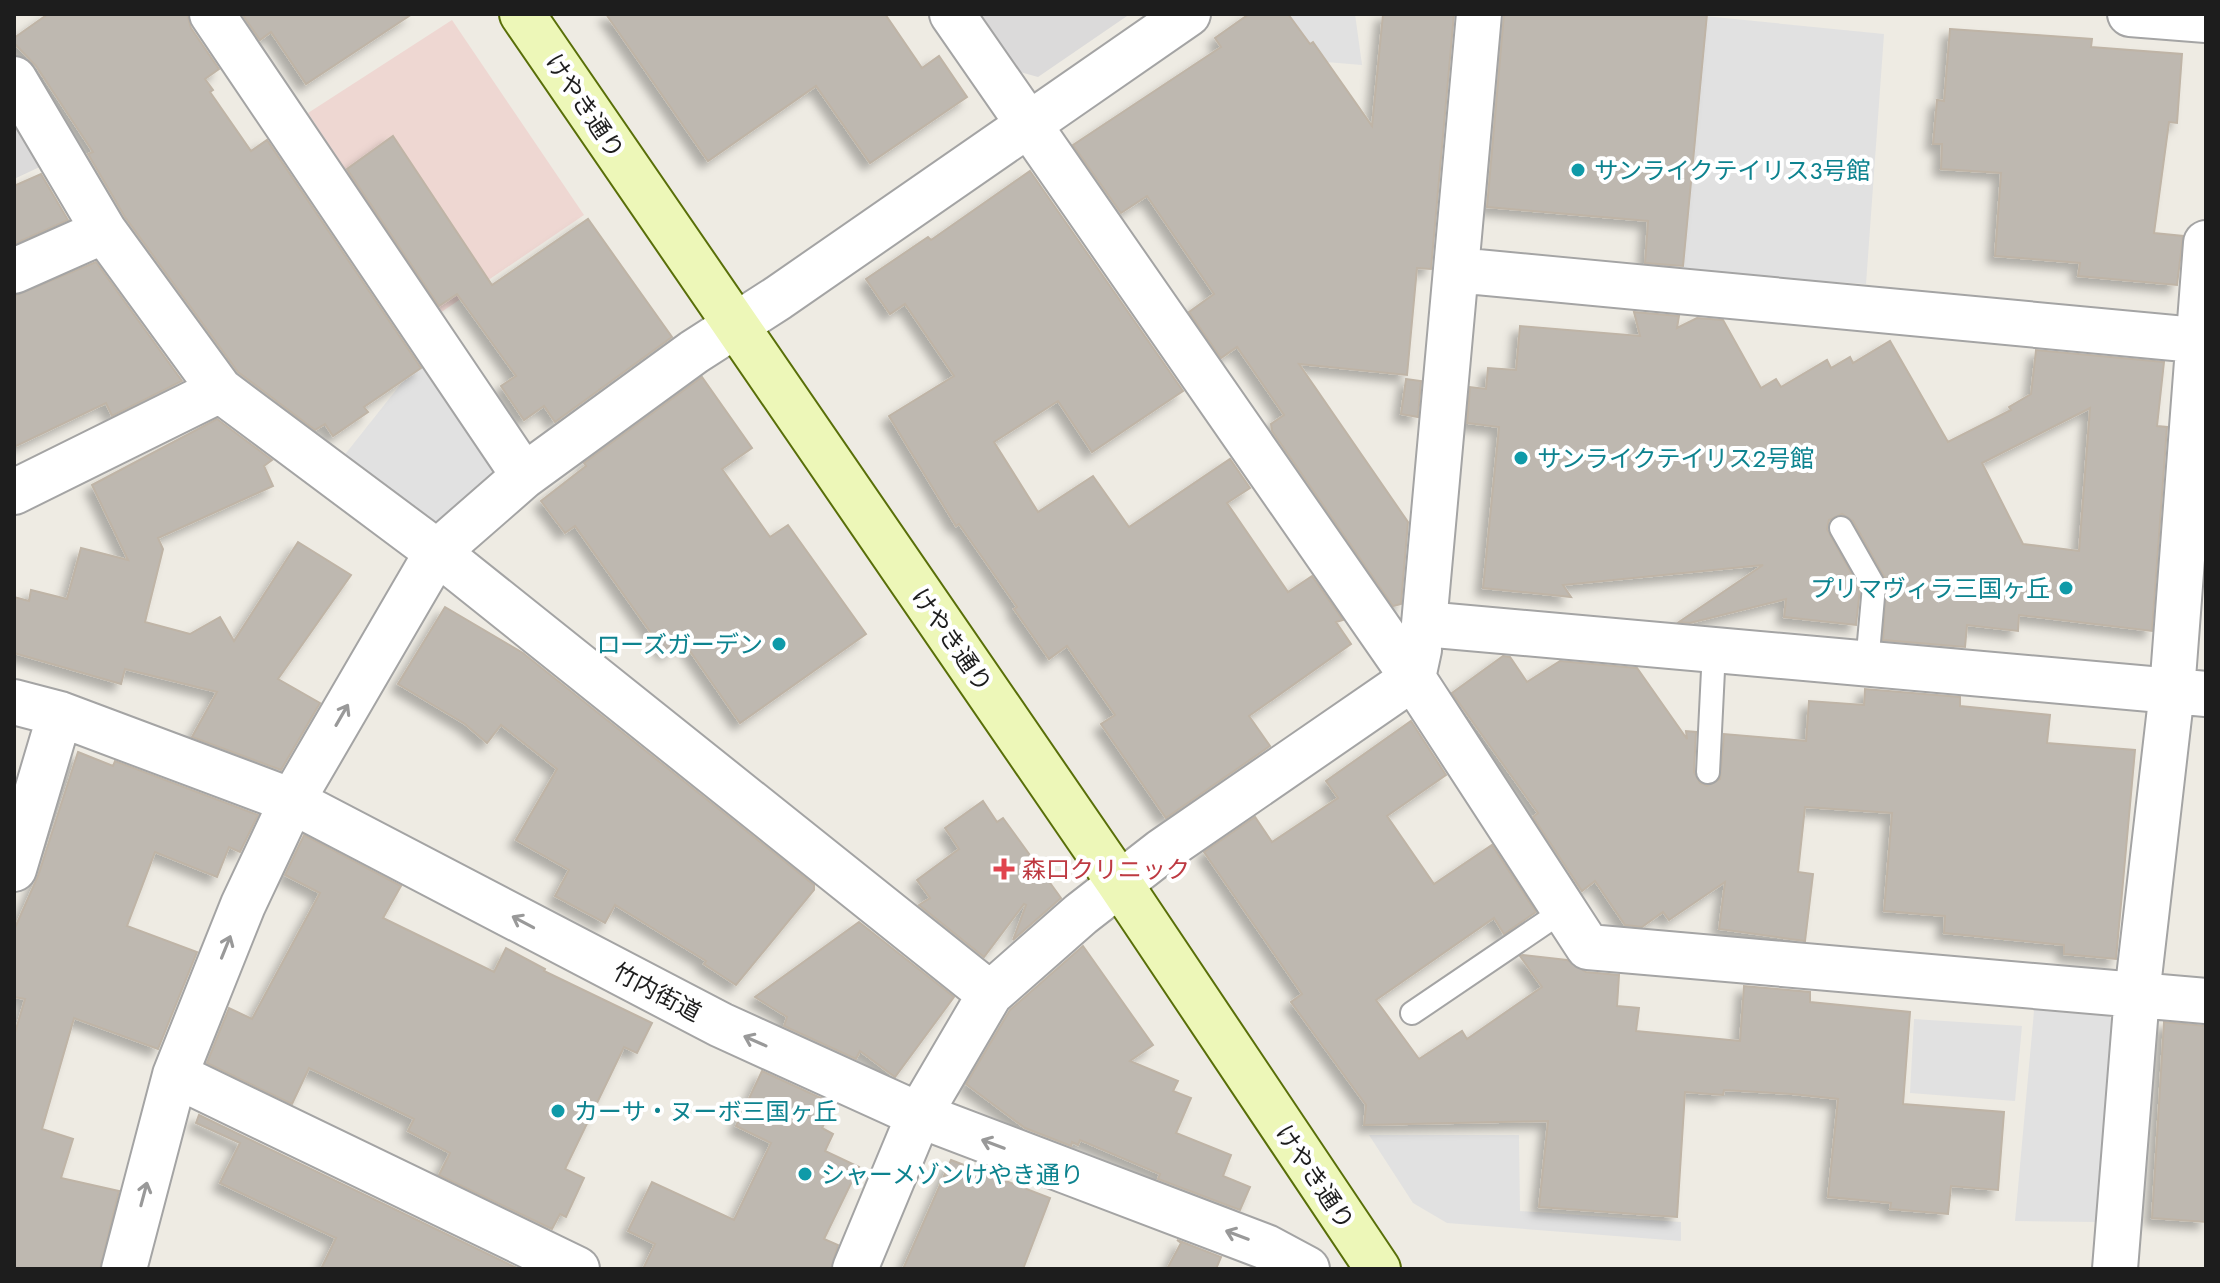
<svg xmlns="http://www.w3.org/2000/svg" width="2220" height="1283" viewBox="0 0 2220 1283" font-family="Jost,'Noto Sans JP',sans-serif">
	<defs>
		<filter id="shadow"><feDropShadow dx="-7" dy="7" stdDeviation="4" flood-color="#0004"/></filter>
	</defs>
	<rect width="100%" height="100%" fill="#eeebe3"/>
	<path fill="#dbdada" d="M 981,14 L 1130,14 L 1038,77 L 1020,72 Z
		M 14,115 L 46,164 L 14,179 Z"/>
	<path fill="#eed7d2" d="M 452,20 L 584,215 L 440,313 L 308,113 Z"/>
	<path fill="#e1e1e1" d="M 1289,14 L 1355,14 L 1362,65 L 1314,61 Z
		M 1684,14 L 1884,34 L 1866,284 L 1664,271 Z
		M 423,356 L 498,462 L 496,483 L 443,526 L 428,527 L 339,462 Z
		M 2035,1000 L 2099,1005 L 2113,1021 L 2096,1222 L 2015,1221 Z
		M 1914,1019 L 2022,1026 L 2015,1101 L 1910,1093 Z
		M 1369,1135 L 1519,1135 L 1520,1211 L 1681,1222 L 1681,1241 L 1447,1223 L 1413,1203 Z"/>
	<path fill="#beb8b0" stroke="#bfb4a6" stroke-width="2" fill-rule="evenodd" filter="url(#shadow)" d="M 48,14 L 187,14 L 191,28 L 219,69 L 205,79 L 213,90 L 210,92 L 251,151 L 267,140 L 421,368 L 364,407 L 368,412 L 333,436 L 325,424 L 315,430 L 238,372 L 125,217 L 88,154 L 93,152 L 36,66 L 14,43 L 14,38 Z
		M 242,14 L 412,14 L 306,84 L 271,32 L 260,40 Z
		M 606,14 L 885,14 L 922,68 L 939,56 L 967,97 L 870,163 L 816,86 L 708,161 Z
		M 1249,14 L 1288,14 L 1310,44 L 1313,42 L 1372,126 L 1383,14 L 1454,14 L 1431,269 L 1417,268 L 1407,375 L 1299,364 L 1408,522 L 1401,604 L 1393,606 L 1272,431 L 1271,424 L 1284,415 L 1237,347 L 1221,358 L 1189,312 L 1214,294 L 1147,196 L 1121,213 L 1073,145 L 1221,47 L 1215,38 Z
		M 1504,14 L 1707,14 L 1683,266 L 1645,263 L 1648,221 L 1487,207 Z
		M 1950,29 L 2092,39 L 2091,47 L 2182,54 L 2177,123 L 2169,122 L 2154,233 L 2183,236 L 2177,285 L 2078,276 L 2080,263 L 1995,256 L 2001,173 L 1941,169 L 1942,144 L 1933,144 L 1937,100 L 1944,101 Z
		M 393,136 L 492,285 L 588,219 L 672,337 L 555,422 L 544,406 L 524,420 L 501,386 L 516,376 L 457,294 L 439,306 L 347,169 Z
		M 1030,171 L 1183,391 L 1092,452 L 1058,401 L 994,442 L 1038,512 L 1093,476 L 1129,527 L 1230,459 L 1250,488 L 1227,503 L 1288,592 L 1312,576 L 1343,620 L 1336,622 L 1351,644 L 1249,716 L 1270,746 L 1166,818 L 1101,724 L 1115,715 L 1067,646 L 1049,659 L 1014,609 L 1017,607 L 959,524 L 956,526 L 889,416 L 954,376 L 905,304 L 890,314 L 866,279 L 928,237 L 931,240 Z
		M 41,174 L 68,220 L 14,244 L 14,186 Z
		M 96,262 L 182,381 L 112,416 L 106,403 L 14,447 L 14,296 Z
		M 1634,312 L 1679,316 L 1677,328 L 1697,318 L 1723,320 L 1761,388 L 1776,379 L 1781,387 L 1827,360 L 1831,368 L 1850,357 L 1853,363 L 1890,341 L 1948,442 L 2011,410 L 2009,407 L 2031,394 L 2036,350 L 2164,362 L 2157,426 L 2167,427 L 2152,631 L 2019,615 L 2018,631 L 1967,625 L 1965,647 L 1883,640 L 1886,580 L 1853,521 L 1842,514 L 1829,520 L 1827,529 L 1860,589 L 1856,625 L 1784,617 L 1786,599 L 1690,623 L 1679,622 L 1763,565 L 1563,585 L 1571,597 L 1483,588 L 1499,427 L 1467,423 L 1470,387 L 1486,389 L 1488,368 L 1516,370 L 1520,326 L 1640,336 ZM 2090,408 L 2079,551 L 2023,544 L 1982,463 Z
		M 702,377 L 752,448 L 722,469 L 770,537 L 788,525 L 866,634 L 740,723 L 683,641 L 666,654 L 575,526 L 565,533 L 541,501 L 586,466 L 584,463 Z
		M 1406,379 L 1421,381 L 1418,417 L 1401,414 Z
		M 217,419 L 272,460 L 264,466 L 273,486 L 158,538 L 163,549 L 145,622 L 190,634 L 220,617 L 234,641 L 298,542 L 351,575 L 278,679 L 320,703 L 281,770 L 192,737 L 217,692 L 125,669 L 121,684 L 14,653 L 14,597 L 29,601 L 31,590 L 67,599 L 81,548 L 128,560 L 92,485 Z
		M 445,607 L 523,653 L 814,885 L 814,890 L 736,985 L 704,964 L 706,961 L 615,905 L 605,923 L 555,896 L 569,870 L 516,840 L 557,769 L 501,725 L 487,743 L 465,724 L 398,684 Z
		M 1503,656 L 1510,657 L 1527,682 L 1560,661 L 1637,668 L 1687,739 L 1686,731 L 1696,732 L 1694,772 L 1700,783 L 1707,786 L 1720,779 L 1724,734 L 1806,741 L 1809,701 L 1864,705 L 1865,689 L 1960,697 L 1960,706 L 2050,715 L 2047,743 L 2135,750 L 2116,959 L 2064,954 L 2064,945 L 1944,933 L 1945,916 L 1884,911 L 1892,813 L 1805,807 L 1798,872 L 1813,874 L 1805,941 L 1719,929 L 1725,882 L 1669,920 L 1663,912 L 1642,927 L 1625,925 L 1595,881 L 1582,891 L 1533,817 L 1538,813 L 1452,693 Z
		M 1411,721 L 1446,775 L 1387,816 L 1434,884 L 1492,845 L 1536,912 L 1504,934 L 1494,918 L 1376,1000 L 1419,1059 L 1462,1031 L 1467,1039 L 1542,987 L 1520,956 L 1523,955 L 1567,960 L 1586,972 L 1619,975 L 1617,1006 L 1639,1008 L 1636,1031 L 1740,1041 L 1744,986 L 1810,992 L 1810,1002 L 1910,1012 L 1903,1104 L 2004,1112 L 1998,1190 L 1951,1186 L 1948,1214 L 1890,1209 L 1891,1203 L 1828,1197 L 1838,1099 L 1792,1094 L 1724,1090 L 1723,1095 L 1685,1092 L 1677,1217 L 1539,1207 L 1548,1121 L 1364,1125 L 1366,1105 L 1291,1002 L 1302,994 L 1204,852 L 1255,817 L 1272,842 L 1338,798 L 1326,781 Z
		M 78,752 L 113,766 L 115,761 L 258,815 L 240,852 L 229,847 L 217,877 L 155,852 L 127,926 L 197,952 L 158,1049 L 74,1018 L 42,1129 L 73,1139 L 61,1178 L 119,1191 L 100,1269 L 14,1269 L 14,1036 L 25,999 L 14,997 L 14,930 L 38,876 Z
		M 983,801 L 997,822 L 1003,818 L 1061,898 L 1013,940 L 1026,905 L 1024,904 L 984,957 L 919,905 L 930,898 L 917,880 L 959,849 L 945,828 Z
		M 304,835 L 401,886 L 383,918 L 494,972 L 506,948 L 545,969 L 544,971 L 652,1023 L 637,1053 L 624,1047 L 565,1169 L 584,1178 L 566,1217 L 560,1214 L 552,1229 L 439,1175 L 450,1153 L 408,1131 L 414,1119 L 309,1068 L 292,1104 L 207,1063 L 229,1008 L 252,1019 L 320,893 L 285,875 Z
		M 859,922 L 954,997 L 895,1077 L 860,1051 L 856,1059 L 784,1026 L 787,1017 L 755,997 Z
		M 1083,946 L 1153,1045 L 1130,1061 L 1178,1081 L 1173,1091 L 1191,1098 L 1176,1133 L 1231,1155 L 1223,1176 L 1250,1187 L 1240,1210 L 1158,1179 L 1160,1174 L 1080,1140 L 1078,1145 L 1072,1142 L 1071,1146 L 1025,1128 L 966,1084 L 1010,1010 Z
		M 2164,1022 L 2206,1026 L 2206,1222 L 2152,1218 Z
		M 762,1071 L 834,1104 L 822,1128 L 833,1134 L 825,1151 L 859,1167 L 824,1239 L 838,1245 L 831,1269 L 643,1269 L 655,1244 L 628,1231 L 652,1182 L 734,1220 L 771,1143 L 736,1126 Z
		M 199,1115 L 519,1269 L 321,1269 L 336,1238 L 220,1183 L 240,1143 L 196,1123 Z
		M 951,1160 L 1050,1198 L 1023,1269 L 903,1269 Z
		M 1177,1240 L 1221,1257 L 1216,1269 L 1167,1269 L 1181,1243 Z"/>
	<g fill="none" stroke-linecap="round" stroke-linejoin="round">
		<defs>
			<path id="lane" d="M 1841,528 L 1874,586 L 1867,664
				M 1708,772 L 1714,650
				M 1412,1013 L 1564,910"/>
			<path id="street" d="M 212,14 L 524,476
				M 952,14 L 1413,678 L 1588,947 L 2206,1001
				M 1479,14 L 1424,624 L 2206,694
				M 2130,14 L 2206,20
				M 14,79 L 104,231 L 220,390 L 14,492
				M 1456,270 L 2206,341
				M 14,271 L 104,231
				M 220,390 L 437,552 L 990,994
				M 14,702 L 60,714 L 292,801 L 721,1025 L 919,1115 L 1266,1247 L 1307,1269
				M 14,869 L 60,714
				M 175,1075 L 577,1269
				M 124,1269 L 175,1075 L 243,905 L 292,801 L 437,552 L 524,476 L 694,352 L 778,298 L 1188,14
				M 855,1269 L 919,1115 L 990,994 L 1081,914 L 1162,851 L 1413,678 L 1419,650
				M 2115,1269 L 2137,995 L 2172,691 L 2206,243"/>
			<path id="secondary" d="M 522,14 L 1120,884 L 1378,1269"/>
		</defs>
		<use href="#lane" stroke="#a4a4a4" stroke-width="26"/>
		<use href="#street" stroke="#a4a4a4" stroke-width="48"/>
		<use href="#secondary" stroke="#596f09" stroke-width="48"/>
		<use href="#lane" stroke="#fff" stroke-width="22"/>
		<use href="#street" stroke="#fff" stroke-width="44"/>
		<use href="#secondary" stroke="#edf7b8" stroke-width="44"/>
	</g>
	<defs><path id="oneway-shaft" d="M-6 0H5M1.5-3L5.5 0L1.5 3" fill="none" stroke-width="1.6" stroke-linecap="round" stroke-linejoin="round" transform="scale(2)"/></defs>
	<g stroke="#999">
		<use href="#oneway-shaft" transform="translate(342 715) rotate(-60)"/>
		<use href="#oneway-shaft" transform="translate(523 922) rotate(-152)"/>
		<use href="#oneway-shaft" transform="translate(226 947) rotate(-68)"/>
		<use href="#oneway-shaft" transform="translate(755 1041) rotate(-156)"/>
		<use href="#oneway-shaft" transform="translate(993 1144) rotate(-159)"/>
		<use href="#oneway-shaft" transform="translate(144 1194) rotate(-75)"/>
		<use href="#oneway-shaft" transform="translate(1237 1235) rotate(-159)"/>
	</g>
	<g fill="#0f9aa8" stroke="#fff" stroke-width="3">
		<circle cx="1578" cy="170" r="8"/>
		<circle cx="1521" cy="458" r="8"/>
		<circle cx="2066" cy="588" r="8"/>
		<circle cx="779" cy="644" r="8"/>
		<circle cx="558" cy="1111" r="8"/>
		<circle cx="805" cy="1174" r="8"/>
	</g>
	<path fill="#e0444e" stroke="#fff" stroke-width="3" d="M1000 857h8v8h8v8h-8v8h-8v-8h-8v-8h8z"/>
	<g text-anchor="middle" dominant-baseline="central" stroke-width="8" stroke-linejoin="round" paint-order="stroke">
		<g font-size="24" fill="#1d1d1d" stroke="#fff">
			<text transform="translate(585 106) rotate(56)">けやき通り</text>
			<text transform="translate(952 640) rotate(55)">けやき通り</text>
			<text transform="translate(657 992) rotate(28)">竹内街道</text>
			<text transform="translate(1315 1177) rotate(56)">けやき通り</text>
		</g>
		<g font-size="24" fill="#0d838f" stroke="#fff" text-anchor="start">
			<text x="1594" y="170">サンライクテイリス3号館</text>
			<text x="1537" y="458">サンライクテイリス2号館</text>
			<text x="2050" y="588" text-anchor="end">プリマヴィラ三国ヶ丘</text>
			<text x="763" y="644" text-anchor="end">ローズガーデン</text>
			<text x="574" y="1111">カーサ・ヌーボ三国ヶ丘</text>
			<text x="821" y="1174">シャーメゾンけやき通り</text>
		</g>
		<g font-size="24" fill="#be3a42" stroke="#fff" text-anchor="start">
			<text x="1022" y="869">森口クリニック</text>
		</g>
	</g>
	<rect width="2220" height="1283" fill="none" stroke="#1d1d1d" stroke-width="32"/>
</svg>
